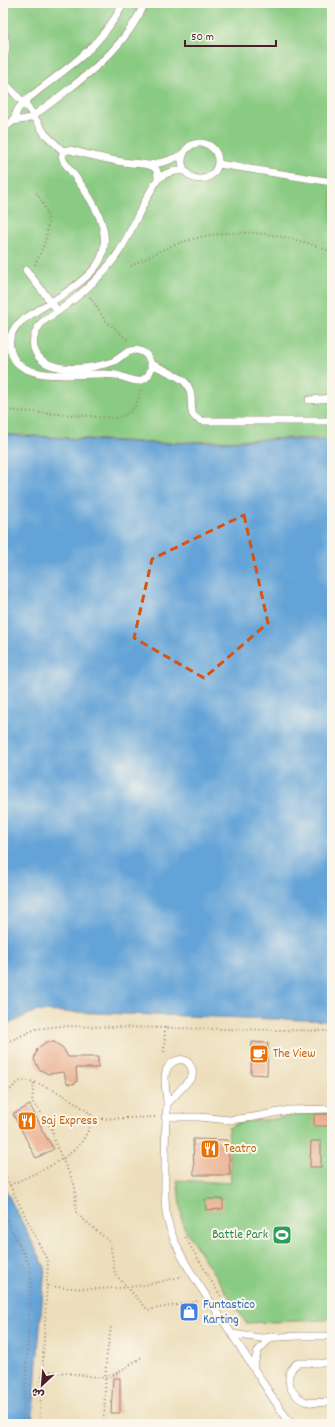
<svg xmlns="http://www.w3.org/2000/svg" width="335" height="1427" viewBox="0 0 335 1427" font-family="Dekko,'Playpen Sans Arabic',sans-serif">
	<rect width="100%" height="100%" fill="#fbf7ec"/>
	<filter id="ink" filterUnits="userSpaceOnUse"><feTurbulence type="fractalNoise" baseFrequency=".025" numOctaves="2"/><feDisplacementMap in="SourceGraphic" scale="8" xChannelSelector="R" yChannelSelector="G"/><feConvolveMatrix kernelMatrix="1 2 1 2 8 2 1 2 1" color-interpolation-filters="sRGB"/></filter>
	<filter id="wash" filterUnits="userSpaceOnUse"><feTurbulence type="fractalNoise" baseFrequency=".012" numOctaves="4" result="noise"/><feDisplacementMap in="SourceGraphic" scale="16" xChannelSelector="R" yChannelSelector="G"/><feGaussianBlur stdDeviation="0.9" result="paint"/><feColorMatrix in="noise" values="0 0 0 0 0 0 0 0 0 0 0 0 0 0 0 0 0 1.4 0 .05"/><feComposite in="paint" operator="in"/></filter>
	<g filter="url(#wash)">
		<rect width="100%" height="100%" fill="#ecdeba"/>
		<path fill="#8acb83" stroke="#6a7557" d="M 3,3 L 332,3 L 332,439 L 290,438 L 161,443 L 3,434 Z
			M 314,1112 L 332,1113 L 332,1315 L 327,1320 L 246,1323 L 183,1226 L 177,1180 L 231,1183 L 228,1128 L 240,1122 L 274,1119 Z"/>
		<path fill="#64a3d7" stroke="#576181" d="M 3,435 L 161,444 L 290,439 L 332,441 L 332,1021 L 36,1011 L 3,1027 Z
			M 3,1185 L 45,1267 L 32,1424 L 3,1424 Z"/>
		<g id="blocks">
			<path fill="#eaab8b" d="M 46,1042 L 54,1042 L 63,1048 L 68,1057 L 98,1057 L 98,1068 L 76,1068 L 77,1081 L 74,1084 L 68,1084 L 66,1081 L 64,1072 L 48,1074 L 39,1069 L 34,1059 L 37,1049 Z
				M 252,1042 L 268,1043 L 267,1075 L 251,1074 Z
				M 30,1105 L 42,1128 L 41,1129 L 54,1149 L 36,1158 L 13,1114 Z
				M 314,1114 L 332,1114 L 332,1126 L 314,1126 Z
				M 193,1139 L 228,1140 L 230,1175 L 194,1175 Z
				M 311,1141 L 321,1141 L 321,1167 L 310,1167 Z
				M 205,1199 L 223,1199 L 223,1209 L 206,1210 Z
				M 113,1378 L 120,1378 L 120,1413 L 111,1413 Z"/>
		</g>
	</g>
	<g filter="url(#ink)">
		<use href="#blocks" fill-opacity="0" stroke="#9b7e72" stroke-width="1"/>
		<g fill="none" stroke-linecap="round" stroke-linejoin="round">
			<defs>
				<path id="lane" d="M 124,3 C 113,23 99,41 82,56 C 63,73 42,86 23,103 L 18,109 L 13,121 L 26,119 L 33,116 C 44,108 55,100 65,92 C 99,66 127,42 145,3
					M 3,32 C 7,42 7,51 3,61
					M 3,81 L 29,109 L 45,134 L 64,152
					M 3,129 L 13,121
					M182 161a18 18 0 1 1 36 0a18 18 0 1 1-36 0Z
					M 67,150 L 70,150 C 90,155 110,161 131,163 C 138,164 149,163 155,168 C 158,171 158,175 158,179 C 143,201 134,227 120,250 C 103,278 69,305 42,322 C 35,331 30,342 36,353 C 48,375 91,369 112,362 C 120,359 126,350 136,350 C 147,351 155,364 149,374 C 140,388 127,377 116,375 C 112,374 108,375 104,374 C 79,373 20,384 11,352 C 8,342 10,335 16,326 C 21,320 31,315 38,310 C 56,299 80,285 94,269 C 123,235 85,189 64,162 L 62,156 L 64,152 Z
					M 218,164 L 332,182
					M 150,165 L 167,161 L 182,155
					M 158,179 C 166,172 174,170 185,171
					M 26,270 L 58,311
					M 151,364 C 162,369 176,374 185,382 C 199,398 182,416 203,421 L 332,421
					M 309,400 L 332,398
					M 167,1104 L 192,1077 C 194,1067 187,1056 175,1061 C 158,1069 168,1093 167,1106 C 165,1128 165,1150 165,1172 C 165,1187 164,1203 167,1218 C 176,1259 211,1300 233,1336 C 252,1365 270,1396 291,1424
					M 165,1117 L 199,1117 L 229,1120 L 254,1117 L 289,1110 L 332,1109
					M 232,1334 L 260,1338 L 299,1336 L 332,1336
					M 332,1363 L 298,1363 C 282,1373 289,1394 304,1401 C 312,1404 323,1402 332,1402
					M 253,1367 L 258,1351 L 270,1338"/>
			</defs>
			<use href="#lane" stroke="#9b7e72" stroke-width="8"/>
			<path stroke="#9b7e72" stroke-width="2" stroke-dasharray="1 3" stroke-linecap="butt" d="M 35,265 C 48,236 56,219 35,191
				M 131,266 C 147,258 163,248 180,243 C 232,225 283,232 332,252
				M 90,297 L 105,320 L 129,341
				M 3,410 L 114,418 C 133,414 136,407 141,389
				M 3,1044 L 36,1029 L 61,1026 L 332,1031
				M 164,1056 L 165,1027
				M 34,1083 L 32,1102 L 44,1116 L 52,1129 L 55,1143 L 75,1186 L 76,1213 L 110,1242 L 115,1274 L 148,1310 L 198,1301
				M 3,1090 L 8,1093
				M 3,1099 C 8,1093 14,1084 21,1081 C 34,1076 88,1107 94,1119
				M 94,1119 L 157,1117
				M 3,1171 L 48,1262 L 40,1415 L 37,1424
				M 10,1185 C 32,1174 67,1162 82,1141 C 87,1134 90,1126 94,1119
				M 3,1213 L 29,1264 L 31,1277 L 25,1392 L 22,1420 L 20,1424
				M 185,1237 L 226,1305
				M 47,1286 C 93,1291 137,1290 182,1276
				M 42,1370 L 105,1378 L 115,1374 L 142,1357
				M 22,1420 L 30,1424
				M 104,1424 L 106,1360 L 111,1327"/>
			<use href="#lane" stroke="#fff" stroke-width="7"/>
		</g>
	</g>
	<path fill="none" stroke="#d8530f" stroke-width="3" stroke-dasharray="8 5" stroke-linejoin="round" d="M 244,515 L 268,623 L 204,678 L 134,638 L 152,559 Z"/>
	<defs>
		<symbol id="cafe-square" viewBox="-11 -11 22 22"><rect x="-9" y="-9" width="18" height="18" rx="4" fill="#e8710a" stroke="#fbf7ec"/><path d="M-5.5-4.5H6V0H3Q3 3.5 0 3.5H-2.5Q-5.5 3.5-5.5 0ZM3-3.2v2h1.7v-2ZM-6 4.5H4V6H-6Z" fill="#fff"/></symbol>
		<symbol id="restaurant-square" viewBox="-11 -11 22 22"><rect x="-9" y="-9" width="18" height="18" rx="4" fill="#e8710a" stroke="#fbf7ec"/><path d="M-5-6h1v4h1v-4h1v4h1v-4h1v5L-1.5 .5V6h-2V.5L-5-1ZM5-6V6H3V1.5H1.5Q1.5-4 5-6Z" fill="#fff"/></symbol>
		<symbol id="stadium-square" viewBox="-11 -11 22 22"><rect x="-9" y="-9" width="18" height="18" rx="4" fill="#2e9e5b" stroke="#fbf7ec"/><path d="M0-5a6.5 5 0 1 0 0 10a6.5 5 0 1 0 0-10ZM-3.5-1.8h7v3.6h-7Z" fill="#fff"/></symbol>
		<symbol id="shop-square" viewBox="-11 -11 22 22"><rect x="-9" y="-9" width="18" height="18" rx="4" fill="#3f7fe0" stroke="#fbf7ec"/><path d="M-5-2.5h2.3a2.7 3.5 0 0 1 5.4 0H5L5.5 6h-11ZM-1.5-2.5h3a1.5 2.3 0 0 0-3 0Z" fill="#fff"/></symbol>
	</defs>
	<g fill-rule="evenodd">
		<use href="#cafe-square" x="248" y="1043" width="22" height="22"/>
		<use href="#restaurant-square" x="16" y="1110" width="22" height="22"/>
		<use href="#restaurant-square" x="199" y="1138" width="22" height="22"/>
		<use href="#stadium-square" x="271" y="1224" width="22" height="22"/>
		<use href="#shop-square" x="178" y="1301" width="22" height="22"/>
	</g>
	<g text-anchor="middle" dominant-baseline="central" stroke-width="4" stroke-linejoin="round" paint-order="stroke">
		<g font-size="13" fill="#c56008" stroke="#fbf7ec" text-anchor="start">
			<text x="273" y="1054">The View</text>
			<text x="41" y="1121">Saj Express</text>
			<text x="224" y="1149">Teatro</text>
		</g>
		<g font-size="13" fill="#27864d" stroke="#fbf7ec" text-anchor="end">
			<text x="268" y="1235">Battle Park</text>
		</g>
		<g font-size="13" fill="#366cbe" stroke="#fbf7ec" text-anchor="start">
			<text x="203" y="1305">Funtastico<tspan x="203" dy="15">Karting</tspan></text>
		</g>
	</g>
	<rect width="335" height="1427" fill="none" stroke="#fbf7ec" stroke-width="16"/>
	<g transform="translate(42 1385) rotate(206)" stroke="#fbf7ec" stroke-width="3" paint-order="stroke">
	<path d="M0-3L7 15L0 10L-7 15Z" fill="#4a1f2b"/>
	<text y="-6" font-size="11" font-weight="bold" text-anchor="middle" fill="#4a1f2b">ش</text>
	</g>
	<path d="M185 40v6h91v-6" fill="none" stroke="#4a1f2b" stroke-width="2"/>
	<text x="191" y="40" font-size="12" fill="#4a1f2b" stroke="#fbf7ec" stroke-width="3" paint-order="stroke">50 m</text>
</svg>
